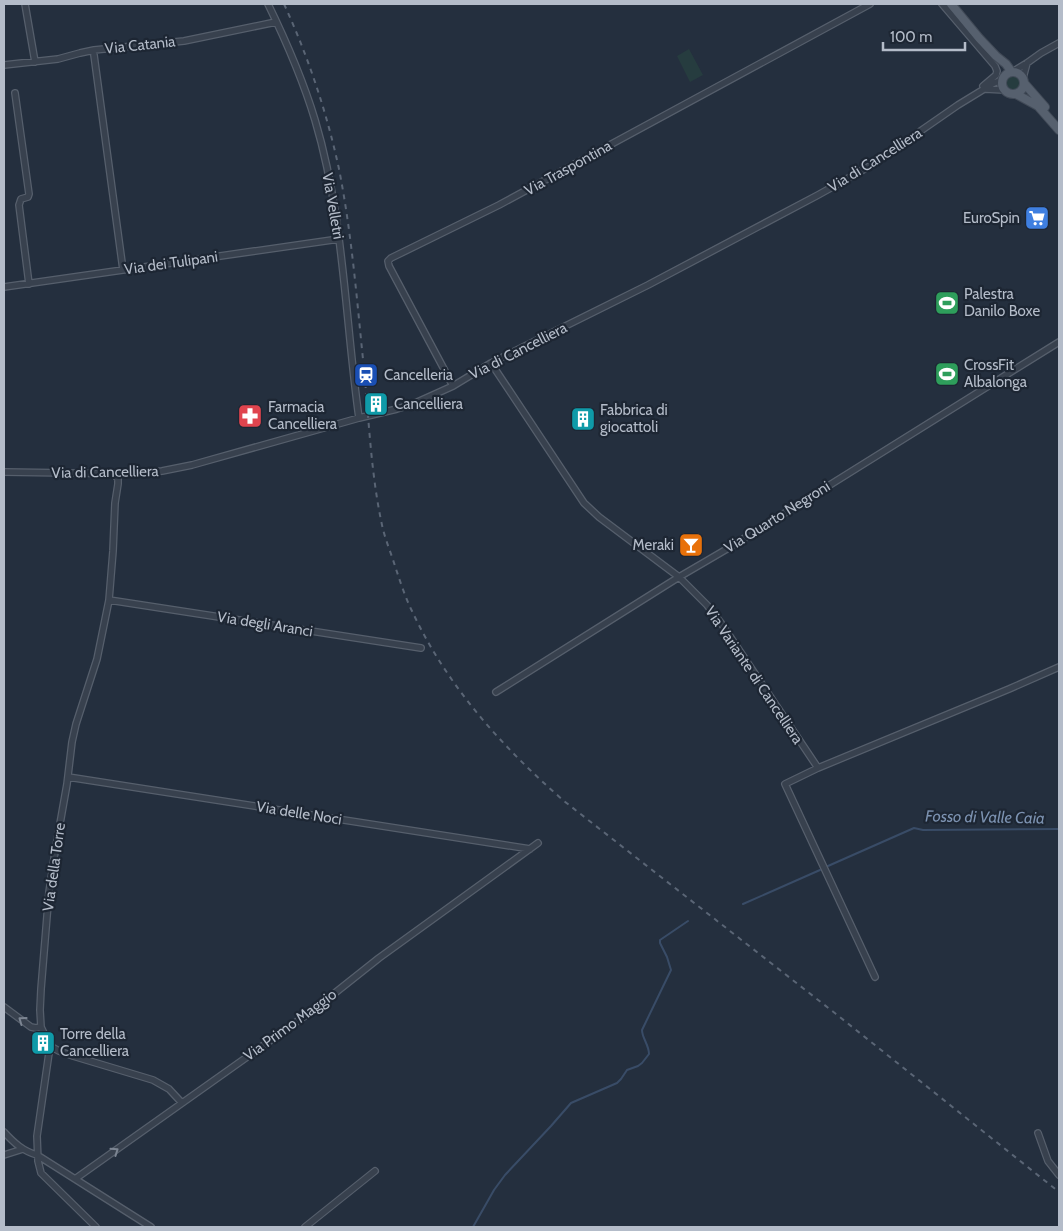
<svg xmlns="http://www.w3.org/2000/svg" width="1063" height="1231" viewBox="0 0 1063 1231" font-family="Cabin,sans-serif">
	<rect width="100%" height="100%" fill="#242f3e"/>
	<path fill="#263c3f" d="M 689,49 L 703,75 L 690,82 L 677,56 Z
		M1005 82a8 8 0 1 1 16 0a8 8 0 1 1-16 0Z"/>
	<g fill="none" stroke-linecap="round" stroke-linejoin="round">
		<path stroke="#394c67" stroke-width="2" d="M 828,866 L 914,828 L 923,830 L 1059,829
			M 743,904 L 820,870
			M 473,1227 L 494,1190 L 505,1175 L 551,1126 L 571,1103 L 617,1083 L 621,1079 L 627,1070 L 638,1066 L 642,1063 L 649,1054 C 649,1045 642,1038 642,1030 L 671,970 L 667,957 L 660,943 L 660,940 L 688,921"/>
		<defs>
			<path id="minor" d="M 25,4 L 35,62
				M 268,4 C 286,41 303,80 315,120 C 344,217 345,319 359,418
				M 942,4 L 995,66 L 997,71 L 996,75 L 983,86
				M 94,55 L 123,270
				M 4,65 L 58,59 L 80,53 L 94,50 L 184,41 L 276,22
				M 1014,71 L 1027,63 L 1041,53 L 1059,43
				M 1023,78 L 1027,63
				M 985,89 L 1004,90
				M 15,93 L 29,194 L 28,197 L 21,199 L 19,205 L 29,284
				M 4,287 L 339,239
				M 491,363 L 584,503 L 599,517 L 679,577 L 707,605 L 721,623 L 818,768
				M 453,386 L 389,266 L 388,261 L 391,258 L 499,205 L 870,4
				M 4,472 L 134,474 L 162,471 L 192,465 L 359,418 L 397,409 L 413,404 L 453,386 L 491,363 L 648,285 L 818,195 L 870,166 L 958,105 L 994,83 L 1002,80
				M 109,600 L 421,648
				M 496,692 L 679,577 L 732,546 L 1059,342
				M 68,777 L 530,849
				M 875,977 L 785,784 L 818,768 L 1009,689 L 1059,667
				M 4,1007 L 31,1027 L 36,1028 L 41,1027
				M 50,1046 L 59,1051 L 73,1056 L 153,1080 L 169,1089 L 182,1103
				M 4,1132 C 14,1143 23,1151 37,1155 L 151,1227
				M 1038,1133 L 1048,1161 L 1059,1175
				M 4,1155 L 23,1149
				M 75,1179 L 316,1008 L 379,958 L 538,843
				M 96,1227 L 41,1173 L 38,1161 L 37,1136 L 50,1046 L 41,1027 L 40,1010 L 41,989 L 49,892 L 55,852 L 67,784 L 72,742 L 76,724 L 97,659 L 109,600 L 113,551 L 115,503 L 118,484 L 118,479 L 114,474
				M 305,1227 L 375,1171"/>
			<path id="major" d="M 951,4 L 979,38 L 996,56 L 1006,64 L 1011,71
				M1002 83a11 11 0 1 1 22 0a11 11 0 1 1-22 0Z
				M 1024,83 L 1045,107
				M 1016,94 L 1038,106 L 1059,130"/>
		</defs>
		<use href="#minor" stroke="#565f6c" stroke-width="8"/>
		<use href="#major" stroke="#414a57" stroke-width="10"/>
		<use href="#minor" stroke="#38414e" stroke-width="5.5"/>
		<use href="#major" stroke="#56606e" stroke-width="8"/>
		<path stroke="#5a6575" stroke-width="2" stroke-dasharray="5 5" stroke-linecap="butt" d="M 284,4 C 308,56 327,113 339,169 C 352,235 357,302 364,369 C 369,421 371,474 382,525 C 385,539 391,553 395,566 C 400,581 405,597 412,611 C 447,686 502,747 564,801 L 836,1014 L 1059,1192"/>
	</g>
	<defs><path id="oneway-chevron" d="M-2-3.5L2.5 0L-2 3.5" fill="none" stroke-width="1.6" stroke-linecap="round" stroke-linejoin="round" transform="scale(1.25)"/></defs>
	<g stroke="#7c8592">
		<use href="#oneway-chevron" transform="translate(22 1020) rotate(-144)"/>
		<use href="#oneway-chevron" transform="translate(115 1151) rotate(-35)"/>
	</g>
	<defs>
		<symbol id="supermarket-square" viewBox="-11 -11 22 22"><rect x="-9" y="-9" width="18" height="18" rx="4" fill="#3f7fe0" stroke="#1d2633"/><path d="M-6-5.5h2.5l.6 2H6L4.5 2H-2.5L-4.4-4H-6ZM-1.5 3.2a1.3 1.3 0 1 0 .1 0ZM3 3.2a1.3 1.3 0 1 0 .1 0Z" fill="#fff"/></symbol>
		<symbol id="stadium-square" viewBox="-11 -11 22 22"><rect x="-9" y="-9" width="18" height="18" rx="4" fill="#2e9e5b" stroke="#1d2633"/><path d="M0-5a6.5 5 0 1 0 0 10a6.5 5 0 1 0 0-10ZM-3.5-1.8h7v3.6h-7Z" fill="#fff"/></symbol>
		<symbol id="station-square" viewBox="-11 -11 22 22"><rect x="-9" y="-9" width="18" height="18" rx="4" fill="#1a4fb4" stroke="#1d2633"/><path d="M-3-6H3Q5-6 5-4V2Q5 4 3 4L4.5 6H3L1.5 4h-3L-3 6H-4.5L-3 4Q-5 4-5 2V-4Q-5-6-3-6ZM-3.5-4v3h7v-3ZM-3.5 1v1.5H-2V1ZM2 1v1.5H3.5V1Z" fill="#fff"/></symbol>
		<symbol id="building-square" viewBox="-11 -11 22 22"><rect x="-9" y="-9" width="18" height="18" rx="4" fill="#0f9aa8" stroke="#1d2633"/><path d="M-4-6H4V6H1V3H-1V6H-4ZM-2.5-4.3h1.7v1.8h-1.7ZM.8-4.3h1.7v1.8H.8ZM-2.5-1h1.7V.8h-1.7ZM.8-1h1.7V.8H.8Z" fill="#fff"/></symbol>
		<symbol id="pharmacy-square" viewBox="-11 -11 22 22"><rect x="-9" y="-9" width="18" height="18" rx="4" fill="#e0444e" stroke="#1d2633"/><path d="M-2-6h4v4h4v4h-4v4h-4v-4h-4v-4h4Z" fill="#fff"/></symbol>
		<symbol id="bar-square" viewBox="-11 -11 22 22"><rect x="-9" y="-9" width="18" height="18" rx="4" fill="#e8710a" stroke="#1d2633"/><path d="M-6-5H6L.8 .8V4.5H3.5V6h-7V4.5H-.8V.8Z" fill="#fff"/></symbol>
	</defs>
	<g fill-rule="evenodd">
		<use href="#supermarket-square" x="1023" y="204" width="28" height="28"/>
		<use href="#stadium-square" x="933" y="289" width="28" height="28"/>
		<use href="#stadium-square" x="933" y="360" width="28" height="28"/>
		<use href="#station-square" x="352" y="361" width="28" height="28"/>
		<use href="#building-square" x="362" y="390" width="28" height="28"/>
		<use href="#pharmacy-square" x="236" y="402" width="28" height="28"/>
		<use href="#building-square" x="569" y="405" width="28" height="28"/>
		<use href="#bar-square" x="677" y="531" width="28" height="28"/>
		<use href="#building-square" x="29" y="1029" width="28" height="28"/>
	</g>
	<g text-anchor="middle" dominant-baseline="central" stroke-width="4.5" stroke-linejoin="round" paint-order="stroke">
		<g font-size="15" fill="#b4bcc9" stroke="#1d2633">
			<text transform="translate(140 45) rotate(-6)">Via Catania</text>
			<text transform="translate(875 160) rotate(-32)">Via di Cancelliera</text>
			<text transform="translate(568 168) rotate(-29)">Via Traspontina</text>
			<text transform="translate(333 206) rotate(80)">Via Velletri</text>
			<text transform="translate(171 263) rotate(-8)">Via dei Tulipani</text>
			<text transform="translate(518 351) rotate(-27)">Via di Cancelliera</text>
			<text transform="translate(105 472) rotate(-1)">Via di Cancelliera</text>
			<text transform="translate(777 517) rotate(-32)">Via Quarto Negroni</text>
			<text transform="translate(265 624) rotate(9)">Via degli Aranci</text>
			<text transform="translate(754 675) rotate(56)">Via Variante di Cancelliera</text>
			<text transform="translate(299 813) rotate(9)">Via delle Noci</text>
			<text transform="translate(54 867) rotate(-82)">Via della Torre</text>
			<text transform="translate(290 1025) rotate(-36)">Via Primo Maggio</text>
		</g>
		<g font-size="15" fill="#b4bcc9" stroke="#1d2633" text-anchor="start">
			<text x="1020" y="218" text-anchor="end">EuroSpin</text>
			<text x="964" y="294">Palestra<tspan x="964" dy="17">Danilo Boxe</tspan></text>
			<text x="964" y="365">CrossFit<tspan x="964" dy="17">Albalonga</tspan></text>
			<text x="384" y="375">Cancelleria</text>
			<text x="394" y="404">Cancelliera</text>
			<text x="268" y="407">Farmacia<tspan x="268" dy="17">Cancelliera</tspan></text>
			<text x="600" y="410">Fabbrica di<tspan x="600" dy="17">giocattoli</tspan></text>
			<text x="674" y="545" text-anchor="end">Meraki</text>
			<text x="60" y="1034">Torre della<tspan x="60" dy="17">Cancelliera</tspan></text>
		</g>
		<g font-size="16" font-style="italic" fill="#7c92b1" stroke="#1d2633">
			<text transform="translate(985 817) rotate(1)">Fosso di Valle Caia</text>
		</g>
	</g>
	<rect width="1063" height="1231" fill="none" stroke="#b4bcc9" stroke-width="10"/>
	<path d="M883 42v8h82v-8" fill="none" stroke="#b4bcc9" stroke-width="2.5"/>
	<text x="890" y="42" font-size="15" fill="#b4bcc9" stroke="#1d2633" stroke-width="4" paint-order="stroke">100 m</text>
</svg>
